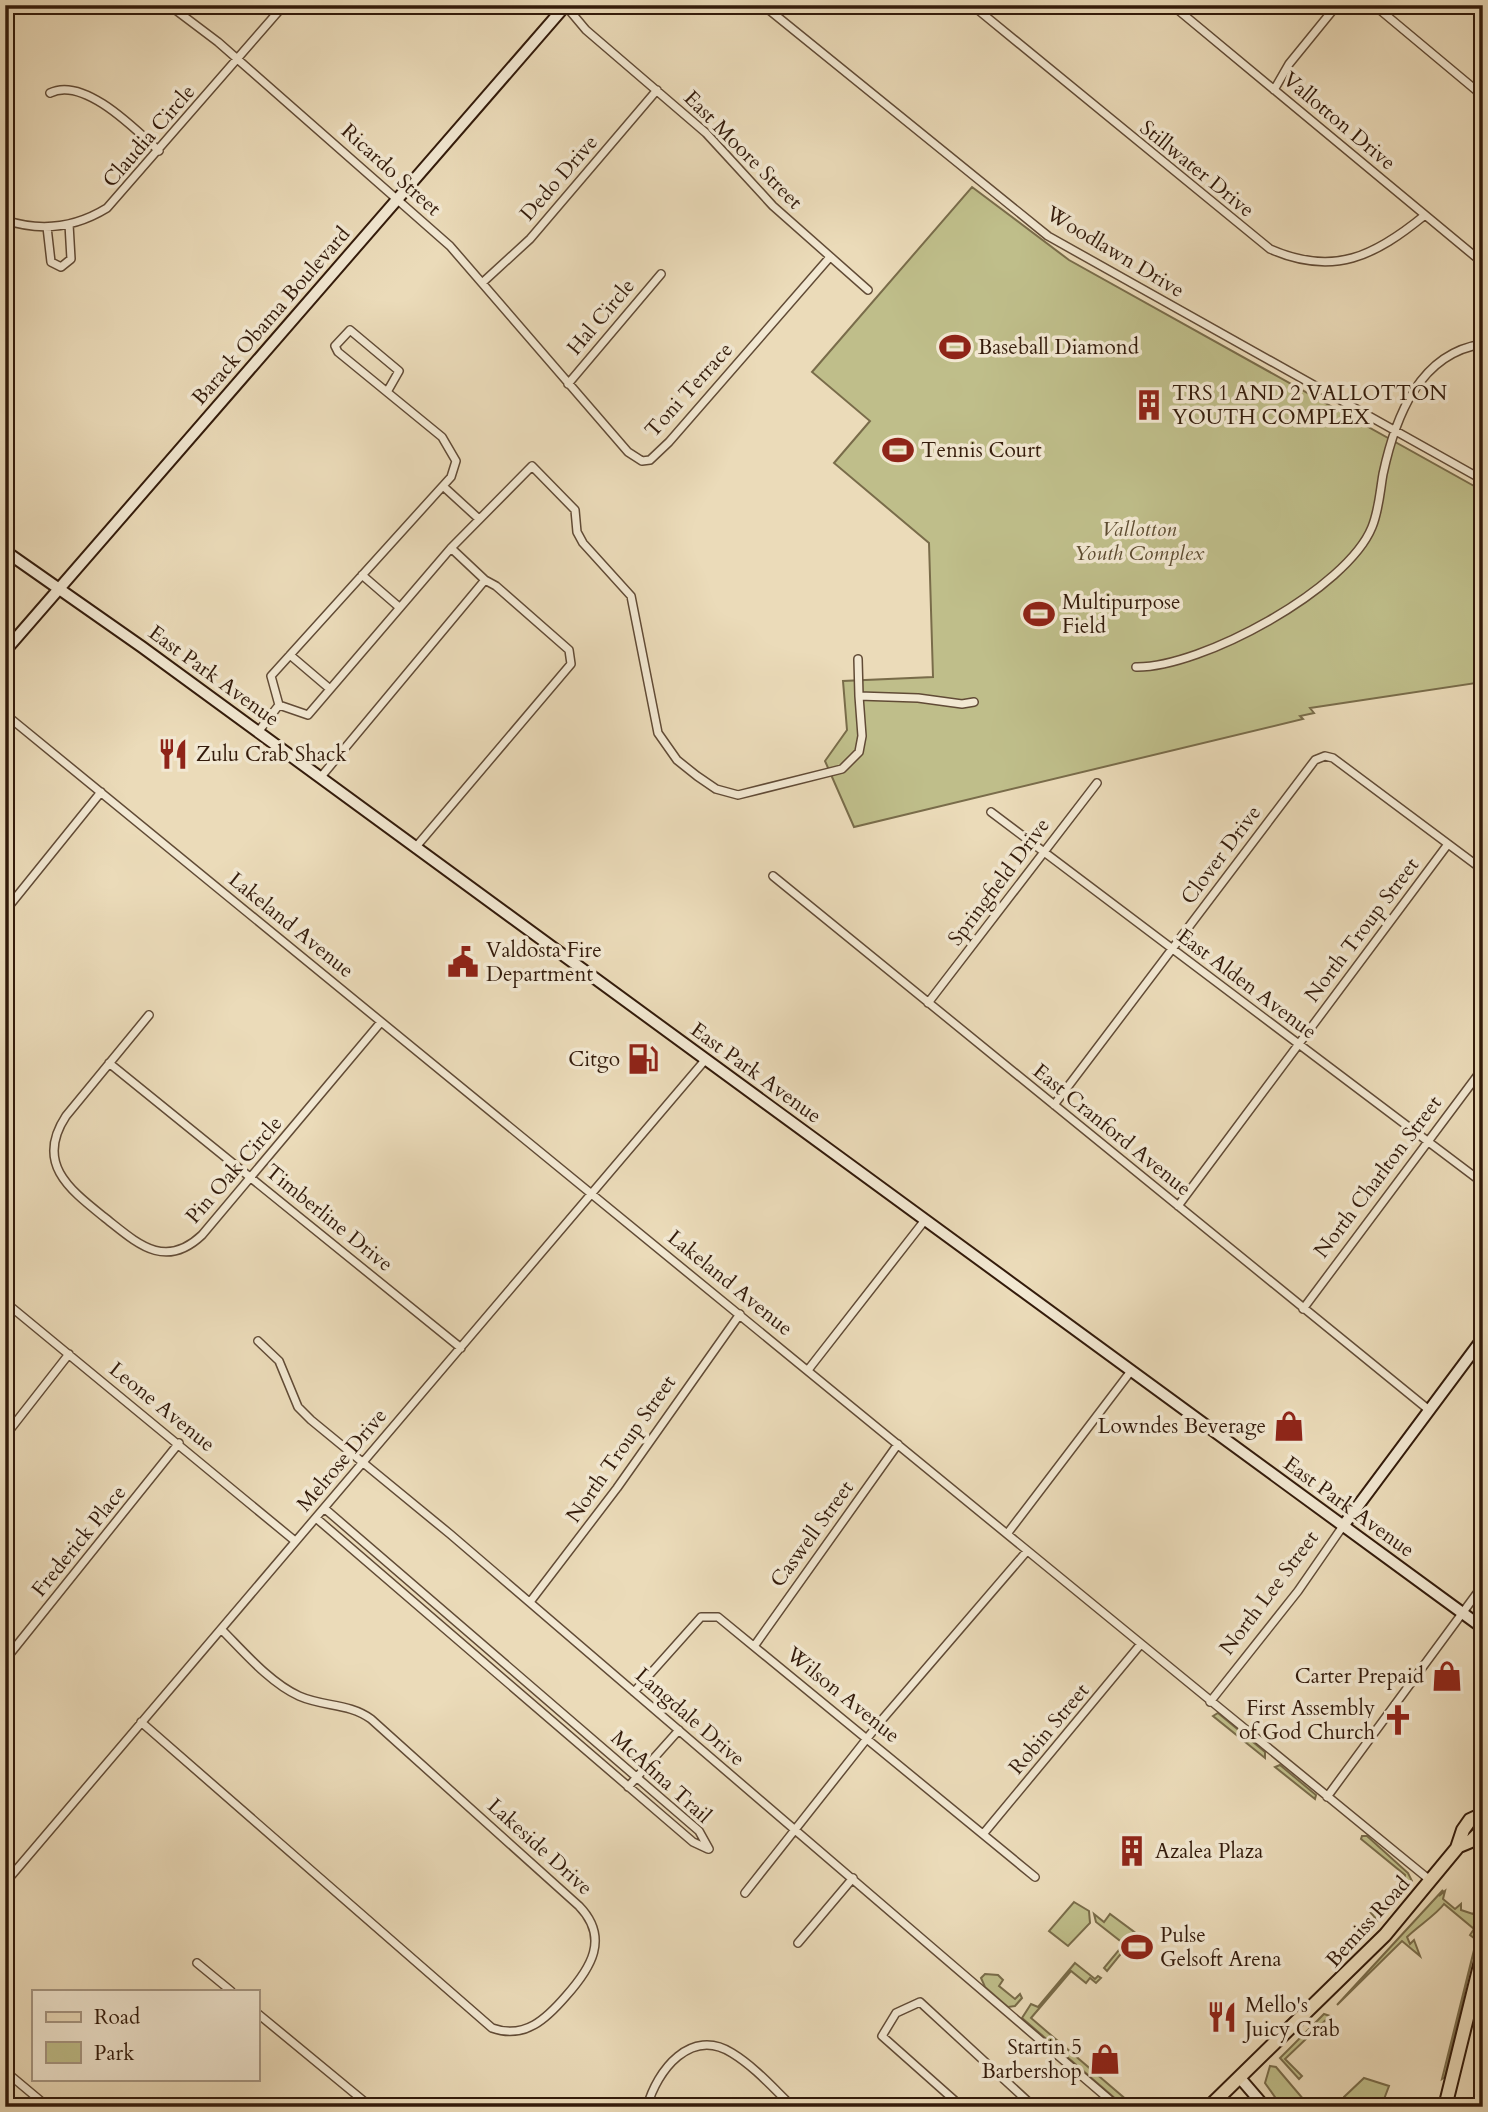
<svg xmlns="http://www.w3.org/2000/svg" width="1488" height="2112" viewBox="0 0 1488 2112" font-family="Cardo,serif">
	<rect width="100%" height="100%" fill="#ebdbb9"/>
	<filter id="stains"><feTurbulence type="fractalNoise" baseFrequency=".00286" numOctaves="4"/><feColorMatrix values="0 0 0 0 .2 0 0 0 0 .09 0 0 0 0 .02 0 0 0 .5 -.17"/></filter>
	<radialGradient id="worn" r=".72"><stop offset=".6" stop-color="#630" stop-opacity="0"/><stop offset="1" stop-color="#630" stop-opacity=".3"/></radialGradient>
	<path fill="#bfbe8a" stroke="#796c4a" stroke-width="2" d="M 972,187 L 1069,260 L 1483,491 L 1483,682 L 1310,708 L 1314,713 L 1300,716 L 1303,719 L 854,827 L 825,761 L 847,730 L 843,681 L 933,677 L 929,543 L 834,463 L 870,421 L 812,372 Z
		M 1218,1713 L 1265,1752 L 1265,1758 L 1213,1716 Z
		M 1280,1765 L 1316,1795 L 1315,1799 L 1275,1767 Z
		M 1362,1836 L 1367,1836 L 1408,1873 L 1412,1881 L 1403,1892 L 1405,1875 L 1361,1839 Z
		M 1443,1890 L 1439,1896 L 1445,1891 L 1443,1899 L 1455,1909 L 1461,1904 L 1461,1910 L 1473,1914 L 1476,1908 L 1482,1908 L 1474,1938 L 1470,1935 L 1474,1929 L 1444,1904 C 1436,1915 1418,1926 1407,1937 L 1410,1944 L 1414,1940 L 1420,1956 L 1402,1941 L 1337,2005 Z
		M 1074,1902 L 1089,1911 L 1090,1923 L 1068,1946 L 1049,1931 Z
		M 1371,1913 L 1383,1915 L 1344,1957 L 1337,1949 L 1345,1953 L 1376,1919 Z
		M 1094,1914 L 1104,1922 L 1110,1914 L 1137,1934 L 1107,1971 L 1104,1968 L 1124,1944 L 1096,1922 Z
		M 1474,1950 L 1445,2077 L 1442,2079 Z
		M 1075,1963 L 1095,1979 L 1098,1976 L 1101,1978 L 1096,1983 L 1090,1978 L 1086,1983 L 1071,1971 L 1031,2018 L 1135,2107 L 1125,2107 L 1022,2018 L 1031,2004 L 1038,2007 Z
		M 985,1974 L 998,1975 L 1003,1980 L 999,1986 L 1015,1999 L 1020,1994 L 1022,1998 L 1015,2006 L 1008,2007 L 985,1987 L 981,1978 Z
		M 1324,2014 L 1330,2016 L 1285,2059 L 1302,2076 L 1299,2079 L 1280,2058 Z
		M 1270,2066 L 1276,2067 L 1310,2107 L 1282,2107 L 1265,2083 Z
		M 1364,2078 L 1389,2086 L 1381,2107 L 1345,2107 L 1344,2097 Z"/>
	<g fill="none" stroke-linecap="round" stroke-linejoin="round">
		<defs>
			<path id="street" d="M 169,5 L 218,42 L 450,246 L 628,452 L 642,461 L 650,460 L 669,442 L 830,257
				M 565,5 L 586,30 L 706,133 L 773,206 L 868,290
				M 763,5 L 1048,236 L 1483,480
				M 972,5 L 1270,249 C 1334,277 1375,256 1425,215
				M 1172,5 L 1483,263
				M 1374,5 L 1483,96
				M 1274,90 L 1289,64 L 1337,5
				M 50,93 C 84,76 136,130 159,151
				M 5,220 C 41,232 76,227 107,208 L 284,5
				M 47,227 L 51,262 L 61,267 L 71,259 L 69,224
				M 482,283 L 530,239 L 657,90
				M 568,384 L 661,274
				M 444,487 L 479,519
				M 362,575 L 399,607
				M 290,655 L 330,689
				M 858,659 L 859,696 L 918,698 L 962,704 L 974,702
				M 1136,667 C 1201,668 1347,589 1372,527 C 1379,510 1380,491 1383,474 C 1395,418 1419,353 1483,344
				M 279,705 L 308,715 L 451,548
				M 5,714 L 1431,1881
				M 258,732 L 279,705 L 271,676 L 451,477 L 456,461 L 442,437 L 338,352 L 335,346 L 350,330 L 399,371 L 387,392
				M 320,778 L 485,580 L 451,548 L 532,466 L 575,510 L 577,532 L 583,543 L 631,596 L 658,733 L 677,760 L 697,776 L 716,789 L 738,795 L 842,769 L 859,752 L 862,736 L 859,696
				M 991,812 L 1483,1183
				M 415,848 L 571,664 L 569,650 L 496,586 L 485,580
				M 773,876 L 1429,1410
				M 5,911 L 101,792
				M 928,1003 L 1097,783
				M 149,1015 L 66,1116 C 35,1163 69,1189 104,1217 C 136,1242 164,1271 202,1235 L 381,1022
				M 109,1063 L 461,1348
				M 1054,1105 L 1315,760 L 1325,756 L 1333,758 L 1483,870
				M 1178,1206 L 1448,844
				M 5,1302 L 295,1541
				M 1303,1309 L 1483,1068
				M 258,1341 L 279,1361 L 298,1407 L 311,1420 L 450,1534 L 1118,2107
				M 808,1370 L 925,1220
				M 5,1436 L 69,1354
				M 324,1508 L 699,1831 L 709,1849
				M 316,1518 L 665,1818 L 693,1842 L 708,1849
				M 1007,1534 L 1131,1371
				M 530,1602 L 617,1488 L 740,1314
				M 755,1645 L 898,1444
				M 5,1660 L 179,1443
				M 634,1692 L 701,1617 L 718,1617 L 1035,1877
				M 1210,1702 L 1298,1591 L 1343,1526
				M 141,1722 L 492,2028 C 525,2040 547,2018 566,1996 C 591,1968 610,1938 579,1906 L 371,1719 C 349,1703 324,1707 299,1696 C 270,1683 243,1651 221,1629
				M 628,1787 L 679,1730
				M 1327,1797 L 1483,1585
				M 984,1833 L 1140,1645
				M 5,1883 L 706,1059
				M 745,1893 L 880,1722 L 1027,1551
				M 798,1943 L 853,1878
				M 197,1963 L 231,1991
				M 257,2013 L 371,2107
				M 5,2071 L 48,2107
				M 647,2107 C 657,2070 691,2027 732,2053 C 755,2067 774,2089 793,2107
				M 962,2107 L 882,2036 L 896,2013 L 920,2002 L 1034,2107"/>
			<path id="secondary" d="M 5,551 L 142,647 L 1483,1628
				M 5,651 L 566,5
				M 1343,1526 L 1483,1338
				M 1240,2078 L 1265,2107"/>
			<path id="primary" d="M 1459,1846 L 1471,1841 L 1483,1829
				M 1209,2107 L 1385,1935 L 1457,1848 L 1463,1830 L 1470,1820 L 1483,1814
				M 1221,2107 L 1250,2107
				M 1445,2107 L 1483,1953"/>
		</defs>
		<use href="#street" stroke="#614b36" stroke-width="10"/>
		<use href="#secondary" stroke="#331b0b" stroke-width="14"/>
		<use href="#primary" stroke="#331b0b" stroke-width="16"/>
		<use href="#street" stroke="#f2e8d2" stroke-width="7"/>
		<use href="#secondary" stroke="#f2e8d2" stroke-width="10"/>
		<use href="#primary" stroke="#ebdbb9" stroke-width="12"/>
	</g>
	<defs>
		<symbol id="stadium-bare" viewBox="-9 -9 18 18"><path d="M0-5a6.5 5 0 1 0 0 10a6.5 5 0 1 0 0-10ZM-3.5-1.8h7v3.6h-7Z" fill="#8f2418" stroke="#f2e8d2" stroke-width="2.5" paint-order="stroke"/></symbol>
		<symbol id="building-bare" viewBox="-9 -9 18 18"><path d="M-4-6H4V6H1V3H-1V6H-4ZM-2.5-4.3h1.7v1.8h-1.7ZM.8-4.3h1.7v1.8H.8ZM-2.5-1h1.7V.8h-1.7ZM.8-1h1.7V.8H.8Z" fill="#8f2418" stroke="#f2e8d2" stroke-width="2.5" paint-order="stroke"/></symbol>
		<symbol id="restaurant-bare" viewBox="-9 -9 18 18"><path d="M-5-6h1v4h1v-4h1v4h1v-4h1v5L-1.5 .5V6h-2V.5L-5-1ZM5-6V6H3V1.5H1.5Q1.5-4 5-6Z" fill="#8f2418" stroke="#f2e8d2" stroke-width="2.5" paint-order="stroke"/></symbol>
		<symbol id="civic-bare" viewBox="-9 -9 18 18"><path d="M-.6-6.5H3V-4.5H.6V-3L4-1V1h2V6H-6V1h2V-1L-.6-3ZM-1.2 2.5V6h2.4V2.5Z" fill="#8f2418" stroke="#f2e8d2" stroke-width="2.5" paint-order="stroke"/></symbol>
		<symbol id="fuel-bare" viewBox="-9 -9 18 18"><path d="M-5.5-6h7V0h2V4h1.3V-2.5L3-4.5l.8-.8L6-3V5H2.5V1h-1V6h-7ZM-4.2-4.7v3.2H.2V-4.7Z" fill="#8f2418" stroke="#f2e8d2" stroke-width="2.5" paint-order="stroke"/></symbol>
		<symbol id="shop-bare" viewBox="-9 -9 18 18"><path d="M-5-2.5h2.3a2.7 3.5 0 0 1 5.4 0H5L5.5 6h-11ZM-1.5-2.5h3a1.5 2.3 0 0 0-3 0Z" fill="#8f2418" stroke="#f2e8d2" stroke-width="2.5" paint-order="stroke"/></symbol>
		<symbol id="church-bare" viewBox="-9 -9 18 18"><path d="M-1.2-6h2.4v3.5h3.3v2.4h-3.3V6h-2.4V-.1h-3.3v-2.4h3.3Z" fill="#8f2418" stroke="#f2e8d2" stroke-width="2.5" paint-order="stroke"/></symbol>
	</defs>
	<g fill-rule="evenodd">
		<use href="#stadium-bare" x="933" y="325" width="44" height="44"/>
		<use href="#building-bare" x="1127" y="383" width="44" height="44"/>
		<use href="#stadium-bare" x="876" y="428" width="44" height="44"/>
		<use href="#stadium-bare" x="1017" y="592" width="44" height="44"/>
		<use href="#restaurant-bare" x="151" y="732" width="44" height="44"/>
		<use href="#civic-bare" x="441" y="940" width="44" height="44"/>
		<use href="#fuel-bare" x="621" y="1037" width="44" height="44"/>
		<use href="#shop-bare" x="1267" y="1404" width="44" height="44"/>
		<use href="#shop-bare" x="1425" y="1654" width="44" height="44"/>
		<use href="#church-bare" x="1376" y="1698" width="44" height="44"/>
		<use href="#building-bare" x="1110" y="1829" width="44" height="44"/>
		<use href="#stadium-bare" x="1115" y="1925" width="44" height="44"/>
		<use href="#restaurant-bare" x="1200" y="1995" width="44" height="44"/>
		<use href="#shop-bare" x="1083" y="2037" width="44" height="44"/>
	</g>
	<g text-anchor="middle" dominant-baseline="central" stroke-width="7" stroke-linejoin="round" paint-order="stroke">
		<g font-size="21" fill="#331b0b" stroke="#f2e8d2">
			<text transform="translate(1339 121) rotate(40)">Vallotton Drive</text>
			<text transform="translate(149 136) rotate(-49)">Claudia Circle</text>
			<text transform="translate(743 150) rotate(45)">East Moore Street</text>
			<text transform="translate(1197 169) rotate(39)">Stillwater Drive</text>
			<text transform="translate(391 170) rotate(42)">Ricardo Street</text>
			<text transform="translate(559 178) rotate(-49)">Dedo Drive</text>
			<text transform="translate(1115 252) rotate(31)">Woodlawn Drive</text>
			<text transform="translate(271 316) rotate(-49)">Barack Obama Boulevard</text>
			<text transform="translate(601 317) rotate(-50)">Hal Circle</text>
			<text transform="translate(689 390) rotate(-48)">Toni Terrace</text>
			<text transform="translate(214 676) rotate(36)">East Park Avenue</text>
			<text transform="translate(1221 855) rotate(-53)">Clover Drive</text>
			<text transform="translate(999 882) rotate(-53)">Springfield Drive</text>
			<text transform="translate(291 925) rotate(39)">Lakeland Avenue</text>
			<text transform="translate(1362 930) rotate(-53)">North Troup Street</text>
			<text transform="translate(1247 984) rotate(37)">East Alden Avenue</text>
			<text transform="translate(756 1073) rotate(36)">East Park Avenue</text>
			<text transform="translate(1112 1130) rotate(39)">East Cranford Avenue</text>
			<text transform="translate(234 1170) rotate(-49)">Pin Oak Circle</text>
			<text transform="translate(1378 1177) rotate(-53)">North Charlton Street</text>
			<text transform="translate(329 1218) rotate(39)">Timberline Drive</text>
			<text transform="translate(730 1283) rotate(39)">Lakeland Avenue</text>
			<text transform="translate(162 1407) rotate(39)">Leone Avenue</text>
			<text transform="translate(621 1449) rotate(-55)">North Troup Street</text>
			<text transform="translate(342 1460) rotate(-50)">Melrose Drive</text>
			<text transform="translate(1349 1507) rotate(36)">East Park Avenue</text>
			<text transform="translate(812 1534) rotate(-54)">Caswell Street</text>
			<text transform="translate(79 1541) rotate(-51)">Frederick Place</text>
			<text transform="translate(1269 1593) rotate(-53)">North Lee Street</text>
			<text transform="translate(843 1695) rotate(39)">Wilson Avenue</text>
			<text transform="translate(690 1717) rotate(41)">Langdale Drive</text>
			<text transform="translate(1049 1729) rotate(-50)">Robin Street</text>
			<text transform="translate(661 1777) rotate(42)">McAfina Trail</text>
			<text transform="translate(540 1847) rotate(42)">Lakeside Drive</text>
			<text transform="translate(1368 1922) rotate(-48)">Bemiss Road</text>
		</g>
		<g font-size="21" fill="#331b0b" stroke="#f2e8d2" text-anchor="start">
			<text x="978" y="347">Baseball Diamond</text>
			<text x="1172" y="393">TRS 1 AND 2 VALLOTTON<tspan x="1172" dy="24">YOUTH COMPLEX</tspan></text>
			<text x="921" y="450">Tennis Court</text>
			<text x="1062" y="602">Multipurpose<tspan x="1062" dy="24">Field</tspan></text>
			<text x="196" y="754">Zulu Crab Shack</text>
			<text x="486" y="950">Valdosta Fire<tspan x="486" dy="24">Department</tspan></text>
			<text x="620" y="1059" text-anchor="end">Citgo</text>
			<text x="1266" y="1426" text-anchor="end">Lowndes Beverage</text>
			<text x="1424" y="1676" text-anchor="end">Carter Prepaid</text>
			<text x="1375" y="1708" text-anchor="end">First Assembly<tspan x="1375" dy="24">of God Church</tspan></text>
			<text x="1155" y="1851">Azalea Plaza</text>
			<text x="1160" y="1935">Pulse<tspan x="1160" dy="24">Gelsoft Arena</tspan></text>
			<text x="1245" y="2005">Mello's<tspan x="1245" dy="24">Juicy Crab</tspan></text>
			<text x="1082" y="2047" text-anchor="end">Startin 5<tspan x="1082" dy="24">Barbershop</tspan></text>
		</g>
		<g font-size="21" font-style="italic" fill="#5d4c31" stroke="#f2e8d2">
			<text x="1139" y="529">Vallotton<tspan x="1139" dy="24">Youth Complex</tspan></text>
		</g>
	</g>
	<rect width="1488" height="2112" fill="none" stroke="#ebdbb9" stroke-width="28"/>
	<rect x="7" y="7" width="1474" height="2098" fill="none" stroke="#331b0b" stroke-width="3.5"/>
	<rect x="14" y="14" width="1460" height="2084" fill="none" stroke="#331b0b" stroke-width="2"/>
	<rect x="32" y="1990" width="228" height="91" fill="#f2e8d2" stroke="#a69682" stroke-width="2"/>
	<rect x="46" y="2012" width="35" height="10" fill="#ebdbb9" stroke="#a69682" stroke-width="2"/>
	<text x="94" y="2024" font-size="21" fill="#331b0b">Road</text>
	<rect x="46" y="2042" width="35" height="21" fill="#bfbe8a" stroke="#a69682" stroke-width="2"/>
	<text x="94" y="2060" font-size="21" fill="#331b0b">Park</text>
	<rect width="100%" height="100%" filter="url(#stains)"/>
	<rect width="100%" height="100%" fill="url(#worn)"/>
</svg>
